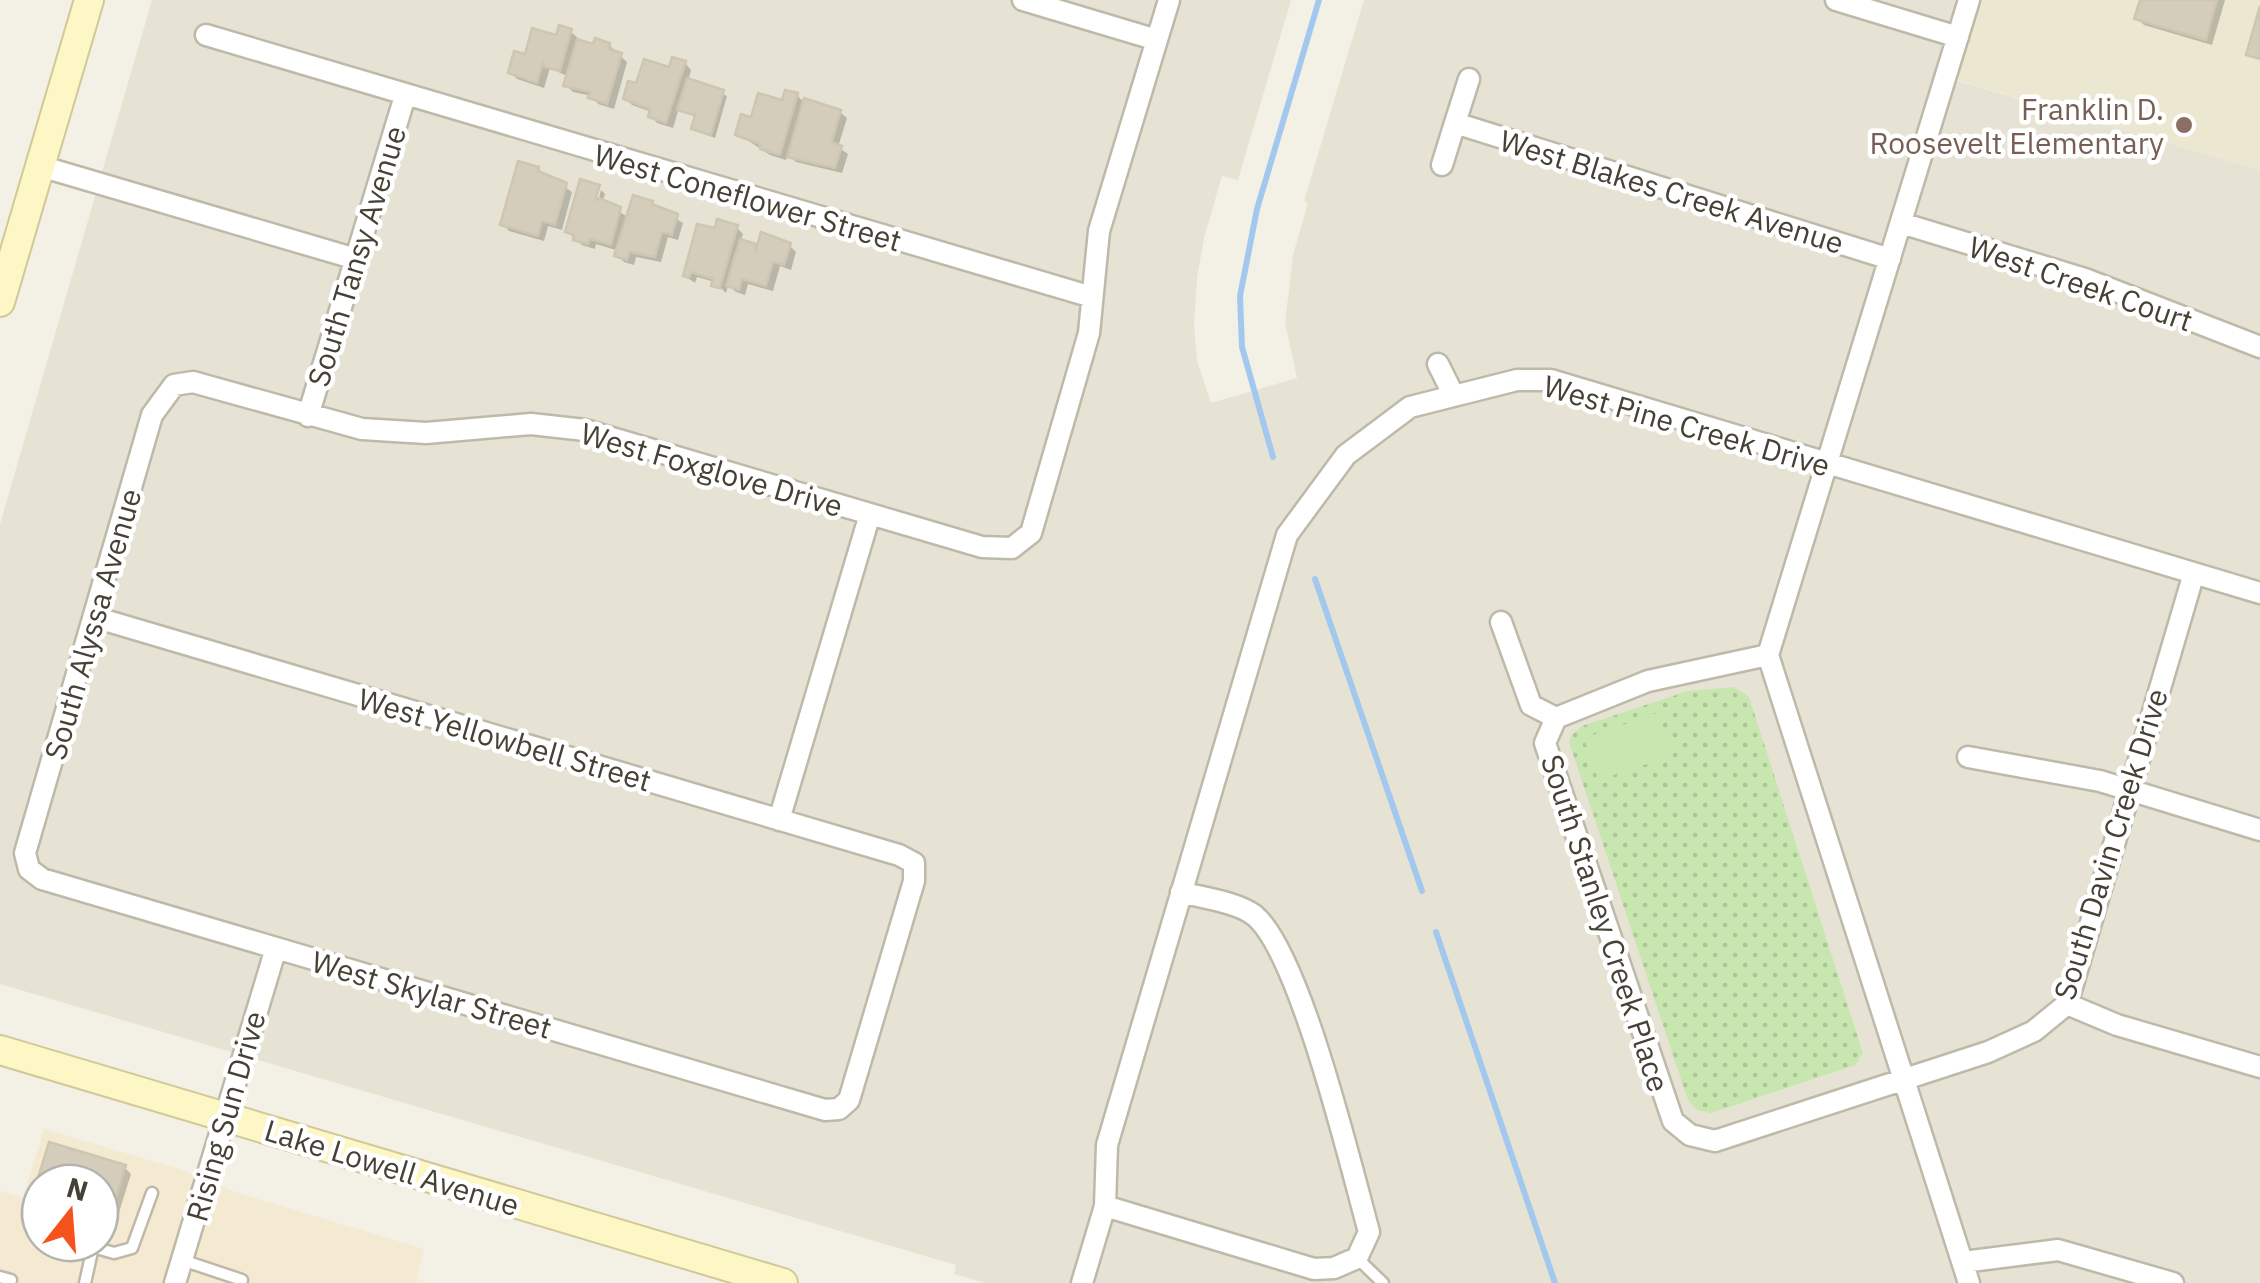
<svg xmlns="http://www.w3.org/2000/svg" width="2260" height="1283" viewBox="0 0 2260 1283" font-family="'IBM Plex Sans',sans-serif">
	<defs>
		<pattern id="grass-dots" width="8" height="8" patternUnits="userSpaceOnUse" patternTransform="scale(2.5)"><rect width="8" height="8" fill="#c8e6b0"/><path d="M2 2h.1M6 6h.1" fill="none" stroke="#adc698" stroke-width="1.8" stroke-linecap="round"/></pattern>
	</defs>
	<rect width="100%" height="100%" fill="#f3f0e6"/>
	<path fill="#e6e3d4" d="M 152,0 L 1291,0 L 1238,180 L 1222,176 L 1204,238 L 1197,278 L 1194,324 L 1197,361 L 1211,403 L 1297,378 L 1285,323 L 1293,255 L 1308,203 L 1304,201 L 1364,0 L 1978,0 L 1955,80 L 2260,170 L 2260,1283 L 985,1283 L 954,1274 L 956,1265 L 0,984 L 0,524 Z"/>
	<path fill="#f4e9d1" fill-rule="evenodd" d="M 44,1129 L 179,1169 L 235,1192 L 424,1249 L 416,1279 L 428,1283 L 0,1283 L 0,1191 L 23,1198 ZM 40,1183 L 100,1183 L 100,1243 L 40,1243 Z"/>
	<path fill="#ebe7d0" d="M 1978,0 L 2260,0 L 2260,170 L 1954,79 Z"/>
	<path fill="url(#grass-dots)" d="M 1734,687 L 1749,697 L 1863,1053 L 1855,1065 L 1711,1113 L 1697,1110 L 1688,1100 L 1569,742 L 1572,735 L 1582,726 L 1688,691 Z"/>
	<path fill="#c8e6b0" d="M 1657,713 L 1672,756 L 1598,780 L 1584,738 Z"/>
	<path fill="#0003" d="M 2142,0 L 2225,0 L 2212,45 L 2144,25 L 2137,18 Z
		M 571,32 L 578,38 L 577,42 L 595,47 L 609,45 L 627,62 L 614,109 L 598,104 L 592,96 L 573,92 L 566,85 L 569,77 L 550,68 L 544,88 L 517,79 L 510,72 L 526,57 Z
		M 685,63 L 691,70 L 688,81 L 727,96 L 715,138 L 698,132 L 694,128 L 697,117 L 679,108 L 673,128 L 657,123 L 651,116 L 652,112 L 632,105 L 625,98 L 638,86 Z
		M 797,95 L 805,104 L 840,112 L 847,118 L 838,147 L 848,154 L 842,173 L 796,162 L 788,154 L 786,160 L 770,155 L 738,134 L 753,120 Z
		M 538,169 L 572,192 L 562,230 L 548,226 L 544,241 L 509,231 L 503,224 Z
		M 601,190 L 605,194 L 603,201 L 629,218 L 651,203 L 683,223 L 678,240 L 668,237 L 661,262 L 636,257 L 634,265 L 624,262 L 617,255 L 619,251 L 596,244 L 595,249 L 582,245 L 567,231 L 590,212 L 595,213 Z
		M 736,227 L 743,234 L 740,242 L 759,247 L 789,245 L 796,252 L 791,270 L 780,266 L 773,291 L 748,284 L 745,295 L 736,292 L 728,285 L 726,293 L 715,282 L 697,277 L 695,283 L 685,276 L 716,231 Z
		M 51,1145 L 124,1167 L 131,1174 L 117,1219 L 100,1214 L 100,1183 L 40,1183 L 40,1194 L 37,1190 Z"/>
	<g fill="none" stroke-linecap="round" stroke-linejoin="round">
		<path stroke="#a3c8ee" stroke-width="6" d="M 1273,457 L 1242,347 L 1240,296 L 1257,209 L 1319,0
			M 1315,579 L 1422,891
			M 1436,932 L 1555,1283"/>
	</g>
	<path fill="#d4cdbc" stroke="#cec6af" stroke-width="2.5" d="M 2140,0 L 2217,0 L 2206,40 L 2134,19 Z
		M 2260,6 L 2260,59 L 2246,55 Z
		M 559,25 L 572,29 L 560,71 L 544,67 L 543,63 L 537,83 L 508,73 L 514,51 L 525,54 L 532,28 L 556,35 Z
		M 595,38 L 610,43 L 609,49 L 622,53 L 607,104 L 588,98 L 590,92 L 563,86 L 577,39 L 593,44 Z
		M 672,57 L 686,61 L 666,123 L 648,117 L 650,109 L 623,99 L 628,81 L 636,83 L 644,59 L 669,67 Z
		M 687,78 L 724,90 L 711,135 L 691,129 L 696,112 L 694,115 L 677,110 Z
		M 785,90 L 798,93 L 780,155 L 760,149 L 760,144 L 735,135 L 741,114 L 751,117 L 758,93 L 782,100 Z
		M 804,98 L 841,110 L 832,142 L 842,146 L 835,168 L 787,157 Z
		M 518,161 L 539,167 L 538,171 L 567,183 L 555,225 L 542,221 L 538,236 L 500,225 Z
		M 580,179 L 600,185 L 595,200 L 599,198 L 621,207 L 611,245 L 590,239 L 588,244 L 573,240 L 574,235 L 565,232 Z
		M 633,195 L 653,201 L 652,204 L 678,214 L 672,235 L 662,232 L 655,257 L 630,252 L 627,260 L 614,256 Z
		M 717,219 L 738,225 L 720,288 L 711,286 L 713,279 L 691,272 L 689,278 L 683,276 L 697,224 L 715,228 Z
		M 761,232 L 791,243 L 784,265 L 773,262 L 766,286 L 742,279 L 739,290 L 726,286 L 740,239 L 756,244 L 755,253 Z
		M 49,1142 L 126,1165 L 111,1214 L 100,1211 L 100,1183 L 40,1183 L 40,1193 L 34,1191 Z"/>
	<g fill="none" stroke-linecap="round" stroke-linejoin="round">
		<defs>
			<path id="service" d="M 1357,1258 L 1383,1283
				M 182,1260 L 242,1280
				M 0,1277 L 11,1280 L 10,1283
				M 85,1283 L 93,1247 L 114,1253 L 132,1248 L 152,1193"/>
			<path id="minor" d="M 1023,0 L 1157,40
				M 1836,0 L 1958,37
				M 1969,0 L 1768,655 L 1969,1283
				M 206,35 L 1092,297
				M 1469,79 L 1455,123 L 1890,259
				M 1442,165 L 1455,123
				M 40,166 L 356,259
				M 1901,223 L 2085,279 L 2260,347
				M 1438,364 L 1454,396
				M 308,416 L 405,96
				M 94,617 L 899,855 L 914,863 L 914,881 L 849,1100 L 839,1109 L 825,1110 L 42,879 L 29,869 L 25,853 L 152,415 L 174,385 L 193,382 L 362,429 L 426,433 L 531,424 L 585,430 L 982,547 L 1012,548 L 1031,533 L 1089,333 L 1099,231 L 1169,0
				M 1501,622 L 1531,705 L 1556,718
				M 1768,655 L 1648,681 L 1556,718 L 1545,743 L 1673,1121 L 1690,1135 L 1715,1141 L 1988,1052 L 2034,1031 L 2067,1004 L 2194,573
				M 1968,757 L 2100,781 L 2260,830
				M 779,820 L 870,514
				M 2067,1004 L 2117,1025 L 2260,1067
				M 1105,1206 L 1314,1269 L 1334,1268 L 1357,1258 L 1369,1232 C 1351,1167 1300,952 1254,915 C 1237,902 1202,898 1181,892
				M 1963,1262 L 2058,1250 L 2173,1283
				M 175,1283 L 276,948
				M 1082,1283 L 1105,1206 L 1107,1145 L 1287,535 L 1346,455 L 1410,407 L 1517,380 L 1551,380 L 2260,593"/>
			<path id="secondary" d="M 0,302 L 89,0
				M 0,1050 L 783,1283"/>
		</defs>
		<use href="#service" stroke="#beb9a9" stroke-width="15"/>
		<use href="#minor" stroke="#beb9a9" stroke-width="25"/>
		<use href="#secondary" stroke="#d2c897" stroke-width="32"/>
		<use href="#service" stroke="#fff" stroke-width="10"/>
		<use href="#minor" stroke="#fff" stroke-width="20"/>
		<use href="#secondary" stroke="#fdf6c5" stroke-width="28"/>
	</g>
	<circle fill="#8d6e63" stroke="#fff" stroke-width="4" cx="2184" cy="125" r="10"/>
	<g text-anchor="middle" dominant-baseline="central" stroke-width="9" stroke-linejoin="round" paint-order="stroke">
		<g font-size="30" fill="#785e54" stroke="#fff" text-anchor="end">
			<text x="2164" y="108">Franklin D.<tspan x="2164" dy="34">Roosevelt Elementary</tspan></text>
		</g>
		<g font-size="30" fill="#454135" stroke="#fff">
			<text transform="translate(1672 191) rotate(17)">West Blakes Creek Avenue</text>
			<text transform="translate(748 197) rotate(16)">West Coneflower Street</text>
			<text transform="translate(356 256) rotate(-73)">South Tansy Avenue</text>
			<text transform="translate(2081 283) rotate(19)">West Creek Court</text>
			<text transform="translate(1687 425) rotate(16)">West Pine Creek Drive</text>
			<text transform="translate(712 469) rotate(16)">West Foxglove Drive</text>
			<text transform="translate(92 624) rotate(-74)">South Alyssa Avenue</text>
			<text transform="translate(505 739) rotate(16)">West Yellowbell Street</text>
			<text transform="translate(2110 844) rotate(-73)">South Davin Creek Drive</text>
			<text transform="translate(1606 923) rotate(72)">South Stanley Creek Place</text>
			<text transform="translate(432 994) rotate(16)">West Skylar Street</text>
			<text transform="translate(225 1116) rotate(-74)">Rising Sun Drive</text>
			<text transform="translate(392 1167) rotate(17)">Lake Lowell Avenue</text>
		</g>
	</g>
	<g transform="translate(70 1213) rotate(17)"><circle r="48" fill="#ffffff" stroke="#b5b3ae" stroke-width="2.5"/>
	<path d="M0-8L18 38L0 25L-18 38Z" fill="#f5531b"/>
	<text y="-15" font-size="28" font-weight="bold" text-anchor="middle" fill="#454135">N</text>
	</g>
</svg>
